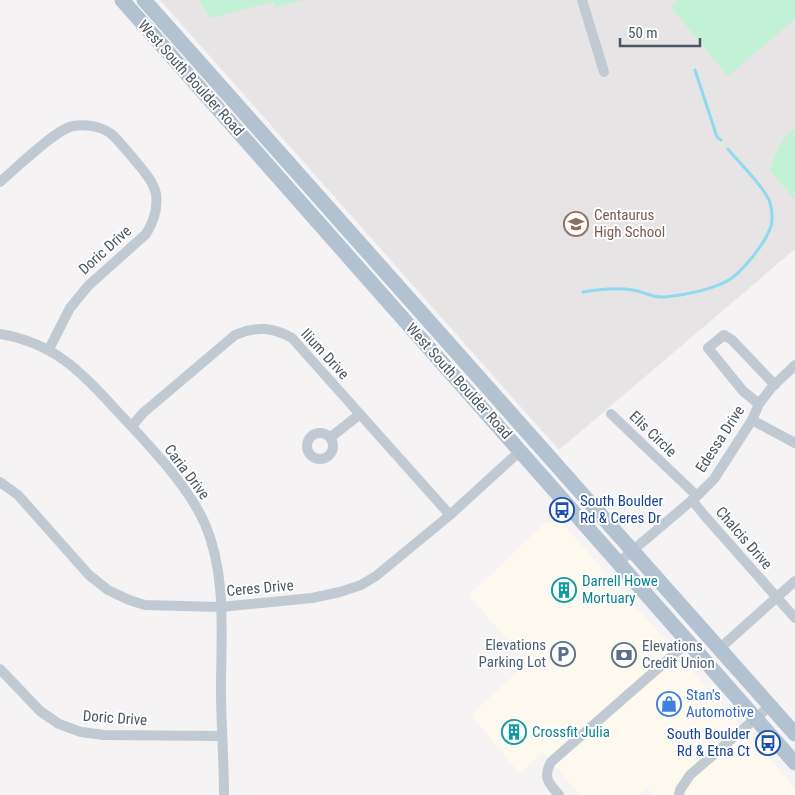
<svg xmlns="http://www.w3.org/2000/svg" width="795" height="795" viewBox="0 0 795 795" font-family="'Roboto Condensed',sans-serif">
	<rect width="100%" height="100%" fill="#f5f3f3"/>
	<path fill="#fdf9ef" d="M 561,522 L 795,788 L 795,795 L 653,795 L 647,788 L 640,795 L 580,795 L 543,752 L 520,774 L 471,715 L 527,663 L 469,595 L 545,523 Z"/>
	<path fill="#e6e4e5" d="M 160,0 L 795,0 L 795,249 L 559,450 Z"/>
	<path fill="#c3f1d5" d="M 199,0 L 304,0 L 275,7 L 273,2 L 210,18 Z
		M 678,0 L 795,0 L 795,19 L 728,76 L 671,7 Z
		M 795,129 L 795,199 L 770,171 C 775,155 780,138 795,129 Z"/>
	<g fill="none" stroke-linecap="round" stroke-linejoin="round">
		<path stroke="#90daee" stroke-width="3" d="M 695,70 L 717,137 L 721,140
			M 583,292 C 600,289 616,287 633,290 C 646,292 649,298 666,297 C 685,295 716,289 732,278 C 745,268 766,242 771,226 C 773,219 772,207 769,200 C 762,184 739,163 728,149"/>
		<path stroke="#c1cad2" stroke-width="10" d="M 582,0 L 604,72
			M 0,182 C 15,169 56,129 73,126 C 85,124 100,126 110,133 C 116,137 147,174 150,180 C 153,184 155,190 156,194 C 158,209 153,223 146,234 L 88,286 L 70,308 L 49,349
			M 0,334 C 54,343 82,372 117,411 C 146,442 188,485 205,524 C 227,575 221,635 221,689 C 221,724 224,760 224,795
			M 759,404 L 743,391 L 708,348 L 724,335 L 732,340 L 775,385
			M 611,414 L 697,496
			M 752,420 L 795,443
			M 132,426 L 143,413 L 235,335 C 256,326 273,327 292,338 L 450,515
			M307 446a13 13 0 1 1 26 0a13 13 0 1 1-26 0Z
			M 331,437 L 360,414
			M 0,482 L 18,495 L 89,575 L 108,590 L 129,600 L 145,605 L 220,607 L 312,598 L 340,592 L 361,585 L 376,576 L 450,515 L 520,451
			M 692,500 L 704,515 L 795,618
			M 619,562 L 697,496 L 714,479 L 752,420 L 759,404 L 772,387 L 795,365
			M 719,649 L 795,581
			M 0,669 L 40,711 L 59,724 L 81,732 L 104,735 L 221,736
			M 559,795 C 548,783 543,777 551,762 L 688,642
			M 679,795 L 680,790 L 690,775 L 770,706"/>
		<path stroke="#b3c2d1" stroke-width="15" d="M 122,0 L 795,763
			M 144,0 L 795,734"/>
	</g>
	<defs>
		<symbol id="school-ring" viewBox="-11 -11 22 22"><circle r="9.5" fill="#fff" stroke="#8d6e63" stroke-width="1.5"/><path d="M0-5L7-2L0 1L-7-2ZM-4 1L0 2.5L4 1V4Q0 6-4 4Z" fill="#8d6e63"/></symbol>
		<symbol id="bus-ring" viewBox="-11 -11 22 22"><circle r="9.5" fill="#fff" stroke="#1a4fb4" stroke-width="1.5"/><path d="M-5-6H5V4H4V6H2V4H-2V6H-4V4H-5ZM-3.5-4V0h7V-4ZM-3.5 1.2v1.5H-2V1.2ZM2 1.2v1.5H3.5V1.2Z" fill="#1a4fb4"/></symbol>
		<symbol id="building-ring" viewBox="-11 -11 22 22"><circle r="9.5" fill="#fff" stroke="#0f9aa8" stroke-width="1.5"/><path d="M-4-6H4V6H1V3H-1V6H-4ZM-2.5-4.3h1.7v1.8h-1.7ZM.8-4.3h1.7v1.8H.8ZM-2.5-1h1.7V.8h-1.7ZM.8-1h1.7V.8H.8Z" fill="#0f9aa8"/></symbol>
		<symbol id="parking-ring" viewBox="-11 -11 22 22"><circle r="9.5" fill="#fff" stroke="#5c6f8a" stroke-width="1.5"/><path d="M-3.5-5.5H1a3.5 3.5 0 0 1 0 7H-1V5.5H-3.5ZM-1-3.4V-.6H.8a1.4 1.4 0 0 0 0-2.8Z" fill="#5c6f8a"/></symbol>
		<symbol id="bank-ring" viewBox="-11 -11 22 22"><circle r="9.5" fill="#fff" stroke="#5c6f8a" stroke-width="1.5"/><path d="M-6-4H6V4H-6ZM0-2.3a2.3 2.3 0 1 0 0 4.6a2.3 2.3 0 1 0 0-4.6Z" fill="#5c6f8a"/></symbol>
		<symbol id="shop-ring" viewBox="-11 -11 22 22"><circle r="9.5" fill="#fff" stroke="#3f7fe0" stroke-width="1.5"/><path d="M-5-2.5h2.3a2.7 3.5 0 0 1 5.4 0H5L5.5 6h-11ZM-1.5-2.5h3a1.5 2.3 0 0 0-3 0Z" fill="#3f7fe0"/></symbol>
	</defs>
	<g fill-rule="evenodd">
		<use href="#school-ring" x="562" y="210" width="28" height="28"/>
		<use href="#bus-ring" x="548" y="496" width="28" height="28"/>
		<use href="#building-ring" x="550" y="576" width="28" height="28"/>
		<use href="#parking-ring" x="549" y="640" width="28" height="28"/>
		<use href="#bank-ring" x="610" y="641" width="28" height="28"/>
		<use href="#shop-ring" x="655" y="690" width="28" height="28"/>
		<use href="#building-ring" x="500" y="718" width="28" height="28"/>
		<use href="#bus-ring" x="754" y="729" width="28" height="28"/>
	</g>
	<g text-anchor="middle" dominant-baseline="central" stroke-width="4" stroke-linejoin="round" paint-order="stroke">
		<g font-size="15" fill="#4a5661" stroke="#fff">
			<text transform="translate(191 78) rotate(48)">West South Boulder Road</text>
			<text transform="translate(105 250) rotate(-42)">Doric Drive</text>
			<text transform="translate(325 354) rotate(47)">Ilium Drive</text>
			<text transform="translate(459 381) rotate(48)">West South Boulder Road</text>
			<text transform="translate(653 434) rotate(44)">Elis Circle</text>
			<text transform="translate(720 439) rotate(-57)">Edessa Drive</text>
			<text transform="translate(187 472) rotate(53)">Caria Drive</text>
			<text transform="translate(744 538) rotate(49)">Chalcis Drive</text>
			<text transform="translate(260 588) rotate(-5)">Ceres Drive</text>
			<text transform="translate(115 718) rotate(4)">Doric Drive</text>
		</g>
		<g font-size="15" fill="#785e54" stroke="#fff" text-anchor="start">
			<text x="594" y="215">Centaurus<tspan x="594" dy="17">High School</tspan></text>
		</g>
		<g font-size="15" fill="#164399" stroke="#fff" text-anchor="start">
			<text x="580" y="501">South Boulder<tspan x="580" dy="17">Rd &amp; Ceres Dr</tspan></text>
			<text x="750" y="734" text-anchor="end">South Boulder<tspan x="750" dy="17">Rd &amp; Etna Ct</tspan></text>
		</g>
		<g font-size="15" fill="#0d838f" stroke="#fff" text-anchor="start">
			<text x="582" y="581">Darrell Howe<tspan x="582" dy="17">Mortuary</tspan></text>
			<text x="532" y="732">Crossfit Julia</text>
		</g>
		<g font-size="15" fill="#4e5e75" stroke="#fff" text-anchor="end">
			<text x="546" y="645">Elevations<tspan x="546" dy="17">Parking Lot</tspan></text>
			<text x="642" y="646" text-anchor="start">Elevations<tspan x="642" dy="17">Credit Union</tspan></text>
		</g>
		<g font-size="15" fill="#366cbe" stroke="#fff" text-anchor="start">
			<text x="686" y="695">Stan's<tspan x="686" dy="17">Automotive</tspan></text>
		</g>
	</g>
	<path d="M620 38v8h80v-8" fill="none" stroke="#4a5661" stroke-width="2.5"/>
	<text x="628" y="38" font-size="15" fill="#4a5661" stroke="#ffffff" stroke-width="4" paint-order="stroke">50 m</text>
</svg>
